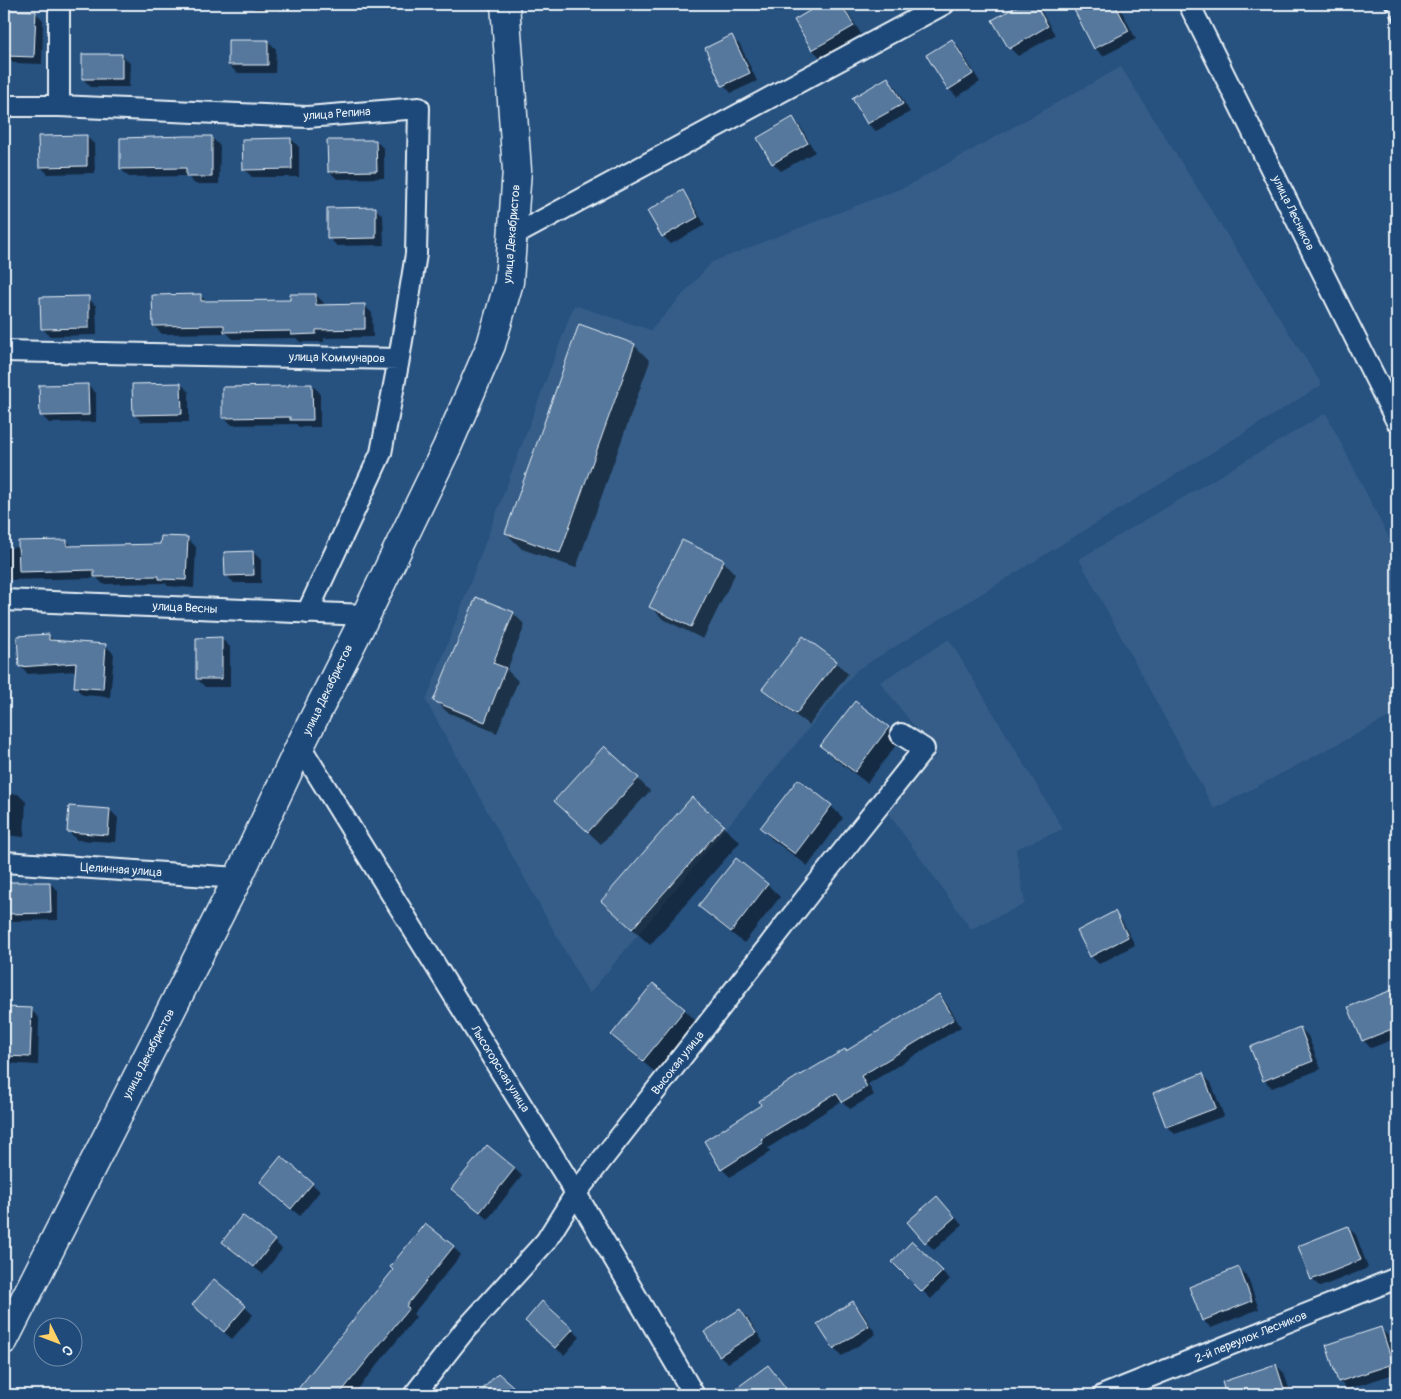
<svg xmlns="http://www.w3.org/2000/svg" width="1401" height="1399" viewBox="0 0 1401 1399" font-family="Pangolin,sans-serif">
	<rect width="100%" height="100%" fill="#27517f"/>
	<filter id="ink" filterUnits="userSpaceOnUse"><feTurbulence type="fractalNoise" baseFrequency=".02" numOctaves="2"/><feDisplacementMap in="SourceGraphic" scale="10" xChannelSelector="R" yChannelSelector="G"/><feConvolveMatrix kernelMatrix="1 2 1 2 8 2 1 2 1" color-interpolation-filters="sRGB"/></filter>
	<g filter="url(#ink)">
		<path fill="#355d88" d="M 1121,67 L 1322,385 L 857,670 L 589,994 L 426,701 L 574,305 L 651,330 L 712,262 L 907,186 Z
			M 1326,413 L 1397,554 L 1397,713 L 1214,809 L 1079,559 Z
			M 949,639 L 1063,829 L 1016,849 L 1025,904 L 971,929 L 881,803 L 937,756 L 880,682 Z"/>
		<path fill="#0007" d="M 249,4 L 279,4 L 278,11 L 255,10 Z
			M 824,4 L 843,4 L 861,34 L 821,58 L 813,50 L 796,20 Z
			M 1023,4 L 1035,4 L 1039,7 L 1055,35 L 1018,56 L 1010,48 L 994,21 Z
			M 1073,4 L 1118,4 L 1136,39 L 1103,56 L 1095,48 Z
			M 35,12 L 43,20 L 42,64 L 14,63 L 6,55 Z
			M 732,37 L 740,45 L 757,81 L 731,93 L 724,85 Z
			M 952,40 L 959,48 L 980,82 L 957,97 L 949,89 Z
			M 268,41 L 276,49 L 275,73 L 237,73 L 229,65 Z
			M 122,55 L 130,63 L 129,87 L 91,87 L 83,79 Z
			M 888,79 L 895,87 L 910,112 L 876,131 L 868,124 L 854,98 Z
			M 793,119 L 800,126 L 815,152 L 781,171 L 773,163 L 759,138 Z
			M 86,136 L 94,144 L 95,173 L 48,174 L 40,166 Z
			M 212,138 L 220,146 L 219,184 L 195,184 L 187,176 L 129,177 L 121,169 Z
			M 291,139 L 299,147 L 299,177 L 252,177 L 244,169 Z
			M 376,141 L 384,149 L 384,178 L 337,179 L 329,171 Z
			M 683,192 L 690,200 L 705,225 L 671,244 L 663,236 L 649,212 Z
			M 375,208 L 383,216 L 384,245 L 337,246 L 329,238 Z
			M 316,295 L 324,303 L 324,306 L 364,305 L 372,313 L 373,337 L 324,338 L 324,342 L 300,342 L 296,338 L 233,339 L 227,333 L 162,334 L 154,326 L 201,296 L 207,302 L 292,301 Z
			M 88,298 L 96,306 L 97,335 L 50,336 L 42,328 Z
			M 634,345 L 650,361 L 576,568 L 522,549 L 506,533 Z
			M 181,384 L 189,392 L 189,422 L 142,422 L 134,414 Z
			M 88,385 L 96,393 L 96,422 L 49,423 L 41,415 Z
			M 312,385 L 320,393 L 320,427 L 299,427 L 296,424 L 232,425 L 224,417 L 291,387 Z
			M 188,539 L 196,547 L 194,588 L 168,586 L 165,583 L 103,584 L 97,578 L 4,580 L 4,548 L 20,547 L 67,541 L 73,547 L 162,545 Z
			M 253,552 L 261,560 L 261,583 L 234,583 L 226,575 Z
			M 723,561 L 735,574 L 703,639 L 663,619 L 650,606 Z
			M 513,613 L 525,625 L 507,670 L 518,681 L 497,733 L 447,712 L 435,700 Z
			M 48,635 L 55,642 L 106,646 L 114,654 L 110,697 L 83,695 L 75,687 L 76,671 L 28,674 L 20,666 Z
			M 222,639 L 230,647 L 230,687 L 205,687 L 197,679 Z
			M 836,662 L 848,674 L 809,725 L 776,701 L 764,689 Z
			M 888,728 L 900,740 L 867,783 L 834,758 L 822,746 Z
			M 638,779 L 650,791 L 601,844 L 568,813 Z
			M 798,781 L 831,806 L 843,818 L 808,866 L 773,840 L 761,828 Z
			M 4,793 L 18,794 L 26,802 L 24,837 L 4,835 Z
			M 692,799 L 740,842 L 650,945 L 602,901 Z
			M 110,810 L 118,818 L 116,842 L 77,840 L 69,832 Z
			M 736,860 L 768,885 L 780,897 L 744,943 L 712,918 L 700,906 Z
			M 50,883 L 58,891 L 58,920 L 11,921 L 4,914 L 4,884 Z
			M 1114,913 L 1122,921 L 1135,945 L 1099,964 L 1091,956 Z
			M 653,984 L 685,1010 L 697,1022 L 656,1073 L 625,1047 L 612,1035 Z
			M 1397,989 L 1397,1038 L 1371,1048 L 1363,1040 L 1350,1007 Z
			M 939,996 L 947,1004 L 961,1027 L 868,1084 L 874,1095 L 850,1109 L 842,1101 L 768,1148 L 770,1152 L 730,1177 L 722,1169 L 705,1142 L 846,1052 Z
			M 4,1009 L 31,1010 L 39,1018 L 38,1065 L 4,1063 Z
			M 1300,1028 L 1308,1036 L 1321,1069 L 1272,1088 L 1264,1080 L 1252,1048 Z
			M 1203,1075 L 1211,1083 L 1224,1116 L 1175,1134 L 1167,1127 Z
			M 515,1169 L 522,1176 L 488,1219 L 453,1189 Z
			M 312,1184 L 320,1191 L 300,1216 L 269,1190 Z
			M 945,1206 L 962,1225 L 934,1250 L 926,1242 Z
			M 1397,1207 L 1397,1228 L 1390,1209 Z
			M 243,1217 L 274,1241 L 282,1249 L 263,1274 L 231,1250 L 223,1242 Z
			M 1348,1227 L 1356,1235 L 1368,1268 L 1320,1287 L 1312,1279 Z
			M 912,1243 L 950,1279 L 931,1299 L 893,1262 Z
			M 453,1247 L 461,1255 L 413,1314 L 416,1317 L 353,1395 L 299,1395 L 296,1393 Z
			M 1239,1268 L 1247,1276 L 1259,1309 L 1211,1328 L 1203,1320 Z
			M 853,1303 L 861,1311 L 876,1334 L 842,1356 L 834,1348 Z
			M 245,1307 L 253,1315 L 232,1339 L 202,1313 Z
			M 740,1310 L 748,1318 L 763,1342 L 728,1363 L 720,1356 L 705,1332 Z
			M 1380,1328 L 1388,1336 L 1397,1364 L 1397,1373 L 1347,1389 L 1339,1381 Z
			M 534,1329 L 572,1330 L 580,1337 L 564,1355 Z
			M 1276,1365 L 1284,1373 L 1291,1395 L 1227,1395 L 1223,1382 Z
			M 768,1367 L 776,1375 L 791,1395 L 739,1395 L 736,1391 Z"/>
		<path fill="#57789d" stroke="#e8f1f8" d="M 821,4 L 841,4 L 854,26 L 812,50 L 794,20 Z
			M 1021,4 L 1035,4 L 1048,26 L 1009,49 L 992,20 Z
			M 1071,4 L 1115,4 L 1129,31 L 1094,49 Z
			M 6,10 L 36,11 L 34,57 L 5,56 Z
			M 732,35 L 750,73 L 722,86 L 705,48 Z
			M 952,39 L 973,74 L 948,90 L 926,55 Z
			M 228,40 L 268,40 L 268,65 L 228,65 Z
			M 82,54 L 122,54 L 122,79 L 82,79 Z
			M 888,77 L 903,104 L 867,124 L 852,98 Z
			M 793,117 L 808,143 L 772,164 L 757,138 Z
			M 87,135 L 87,166 L 39,167 L 38,136 Z
			M 186,136 L 212,136 L 212,177 L 186,177 L 186,168 L 120,169 L 120,138 Z
			M 291,138 L 292,169 L 243,170 L 242,139 Z
			M 327,140 L 376,140 L 377,171 L 328,172 Z
			M 683,190 L 698,217 L 662,237 L 647,211 Z
			M 376,207 L 376,238 L 327,239 L 327,208 Z
			M 201,294 L 201,301 L 290,300 L 290,294 L 316,294 L 316,305 L 365,304 L 365,329 L 316,330 L 316,334 L 291,335 L 291,331 L 224,332 L 224,325 L 153,326 L 152,295 Z
			M 89,296 L 89,328 L 41,329 L 40,297 Z
			M 579,324 L 635,344 L 560,553 L 505,533 Z
			M 181,383 L 182,414 L 133,415 L 132,384 Z
			M 88,384 L 89,415 L 40,416 L 39,385 Z
			M 289,384 L 312,384 L 313,420 L 290,420 L 290,417 L 222,418 L 222,387 L 289,386 Z
			M 161,536 L 188,537 L 186,580 L 159,579 L 159,576 L 94,577 L 94,570 L 19,572 L 18,541 L 67,540 L 67,546 L 160,544 Z
			M 682,540 L 724,560 L 691,627 L 649,607 Z
			M 253,551 L 254,575 L 225,576 L 224,552 Z
			M 476,597 L 514,612 L 493,663 L 506,668 L 485,722 L 433,701 Z
			M 49,634 L 49,640 L 106,644 L 103,689 L 74,687 L 76,663 L 19,667 L 17,636 Z
			M 803,636 L 837,661 L 796,714 L 762,689 Z
			M 222,637 L 222,679 L 196,679 L 196,638 Z
			M 855,701 L 889,727 L 855,772 L 820,746 Z
			M 604,746 L 639,778 L 588,832 L 554,801 Z
			M 798,779 L 832,805 L 795,854 L 760,828 Z
			M 692,797 L 724,825 L 632,929 L 601,901 Z
			M 69,806 L 110,809 L 108,835 L 67,832 Z
			M 736,858 L 768,884 L 731,932 L 698,906 Z
			M 4,882 L 50,882 L 51,913 L 4,914 Z
			M 1115,911 L 1128,937 L 1090,957 L 1077,931 Z
			M 653,983 L 685,1009 L 643,1061 L 611,1035 Z
			M 1397,988 L 1397,1027 L 1362,1041 L 1348,1007 Z
			M 939,994 L 954,1019 L 861,1076 L 867,1087 L 842,1102 L 836,1093 L 761,1139 L 763,1143 L 721,1170 L 704,1141 L 761,1105 L 759,1101 L 801,1074 L 801,1075 L 845,1049 L 846,1051 Z
			M 4,1007 L 32,1008 L 30,1057 L 4,1056 Z
			M 1300,1027 L 1313,1061 L 1263,1081 L 1250,1047 Z
			M 1203,1073 L 1216,1108 L 1166,1127 L 1153,1093 Z
			M 487,1145 L 515,1168 L 480,1212 L 451,1189 Z
			M 281,1156 L 313,1183 L 291,1209 L 260,1182 Z
			M 937,1196 L 955,1217 L 925,1243 L 907,1222 Z
			M 242,1215 L 275,1240 L 254,1267 L 222,1242 Z
			M 425,1223 L 454,1246 L 406,1306 L 409,1308 L 339,1395 L 293,1395 L 393,1270 L 390,1267 Z
			M 1348,1226 L 1361,1260 L 1311,1280 L 1298,1246 Z
			M 912,1241 L 943,1271 L 922,1292 L 892,1262 Z
			M 1239,1267 L 1252,1301 L 1202,1321 L 1189,1287 Z
			M 214,1279 L 246,1306 L 224,1332 L 192,1305 Z
			M 542,1301 L 573,1329 L 555,1348 L 525,1321 Z
			M 853,1301 L 869,1326 L 833,1349 L 817,1324 Z
			M 740,1309 L 756,1333 L 719,1356 L 704,1332 Z
			M 1381,1327 L 1393,1364 L 1338,1382 L 1326,1345 Z
			M 1276,1364 L 1286,1395 L 1226,1395 L 1222,1382 Z
			M 768,1365 L 786,1388 L 776,1395 L 727,1395 Z
			M 498,1373 L 523,1395 L 477,1395 Z"/>
		<g fill="none" stroke-linecap="round" stroke-linejoin="round">
			<defs>
				<path id="street" d="M 1189,4 L 1397,422
					M 4,106 L 59,106 L 307,117 L 419,108 L 416,254 L 399,359
					M 59,106 L 59,4
					M 513,236 L 944,4
					M 4,351 L 399,359 L 381,453 L 307,613
					M 4,600 L 366,615
					M 300,746 L 571,1185 L 694,1395
					M 4,862 L 238,878
					M 414,1395 L 464,1331 L 546,1241 L 576,1193 L 812,890 L 924,749 L 901,734
					M 1104,1395 L 1397,1278"/>
				<path id="primary" d="M 4,1340 L 238,878 L 300,746 L 366,615 L 447,447 L 491,345 L 509,282 L 517,170 L 505,4"/>
			</defs>
			<use href="#street" stroke="#e8f1f8" stroke-width="24"/>
			<use href="#primary" stroke="#e8f1f8" stroke-width="31"/>
			<use href="#street" stroke="#1f4a7a" stroke-width="20"/>
			<use href="#primary" stroke="#1f4a7a" stroke-width="28"/>
			<path stroke="#e8f1f8" stroke-width="4" stroke-dasharray="8 4" stroke-linecap="butt" d="M 1385,4 L 1397,26"/>
		</g>
	</g>
	<g text-anchor="middle" dominant-baseline="central" stroke-width="5" stroke-linejoin="round" paint-order="stroke">
		<g font-size="12" fill="#e8f1f8" stroke="#1f4a7a">
			<text transform="translate(337 114) rotate(-4)">улица Репина</text>
			<text transform="translate(1293 213) rotate(64)">улица Лесников</text>
			<text transform="translate(512 234) rotate(-85)">улица Декабристов</text>
			<text transform="translate(337 358) rotate(1)">улица Коммунаров</text>
			<text transform="translate(185 608) rotate(3)">улица Весны</text>
			<text transform="translate(328 690) rotate(-64)">улица Декабристов</text>
			<text transform="translate(121 870) rotate(4)">Целинная улица</text>
			<text transform="translate(149 1054) rotate(-63)">улица Декабристов</text>
			<text transform="translate(678 1063) rotate(-52)">Высокая улица</text>
			<text transform="translate(500 1069) rotate(58)">Лысогорская улица</text>
			<text transform="translate(1251 1337) rotate(-22)">2-й переулок Лесников</text>
		</g>
	</g>
	<rect width="1401" height="1399" fill="none" stroke="#1f4a7a" stroke-width="20"/>
	<rect x="10" y="10" width="1381" height="1379" fill="none" stroke="#e8f1f8" stroke-width="2" filter="url(#ink)"/>
	<g transform="translate(58 1342) rotate(132)"><circle r="24" fill="#1f4a7a" stroke="#6f8dac"/>
	<path d="M0-4L9 19L0 12L-9 19Z" fill="#ffd166"/>
	<text y="-8" font-size="14" font-weight="bold" text-anchor="middle" fill="#e8f1f8">С</text>
	</g>
</svg>
